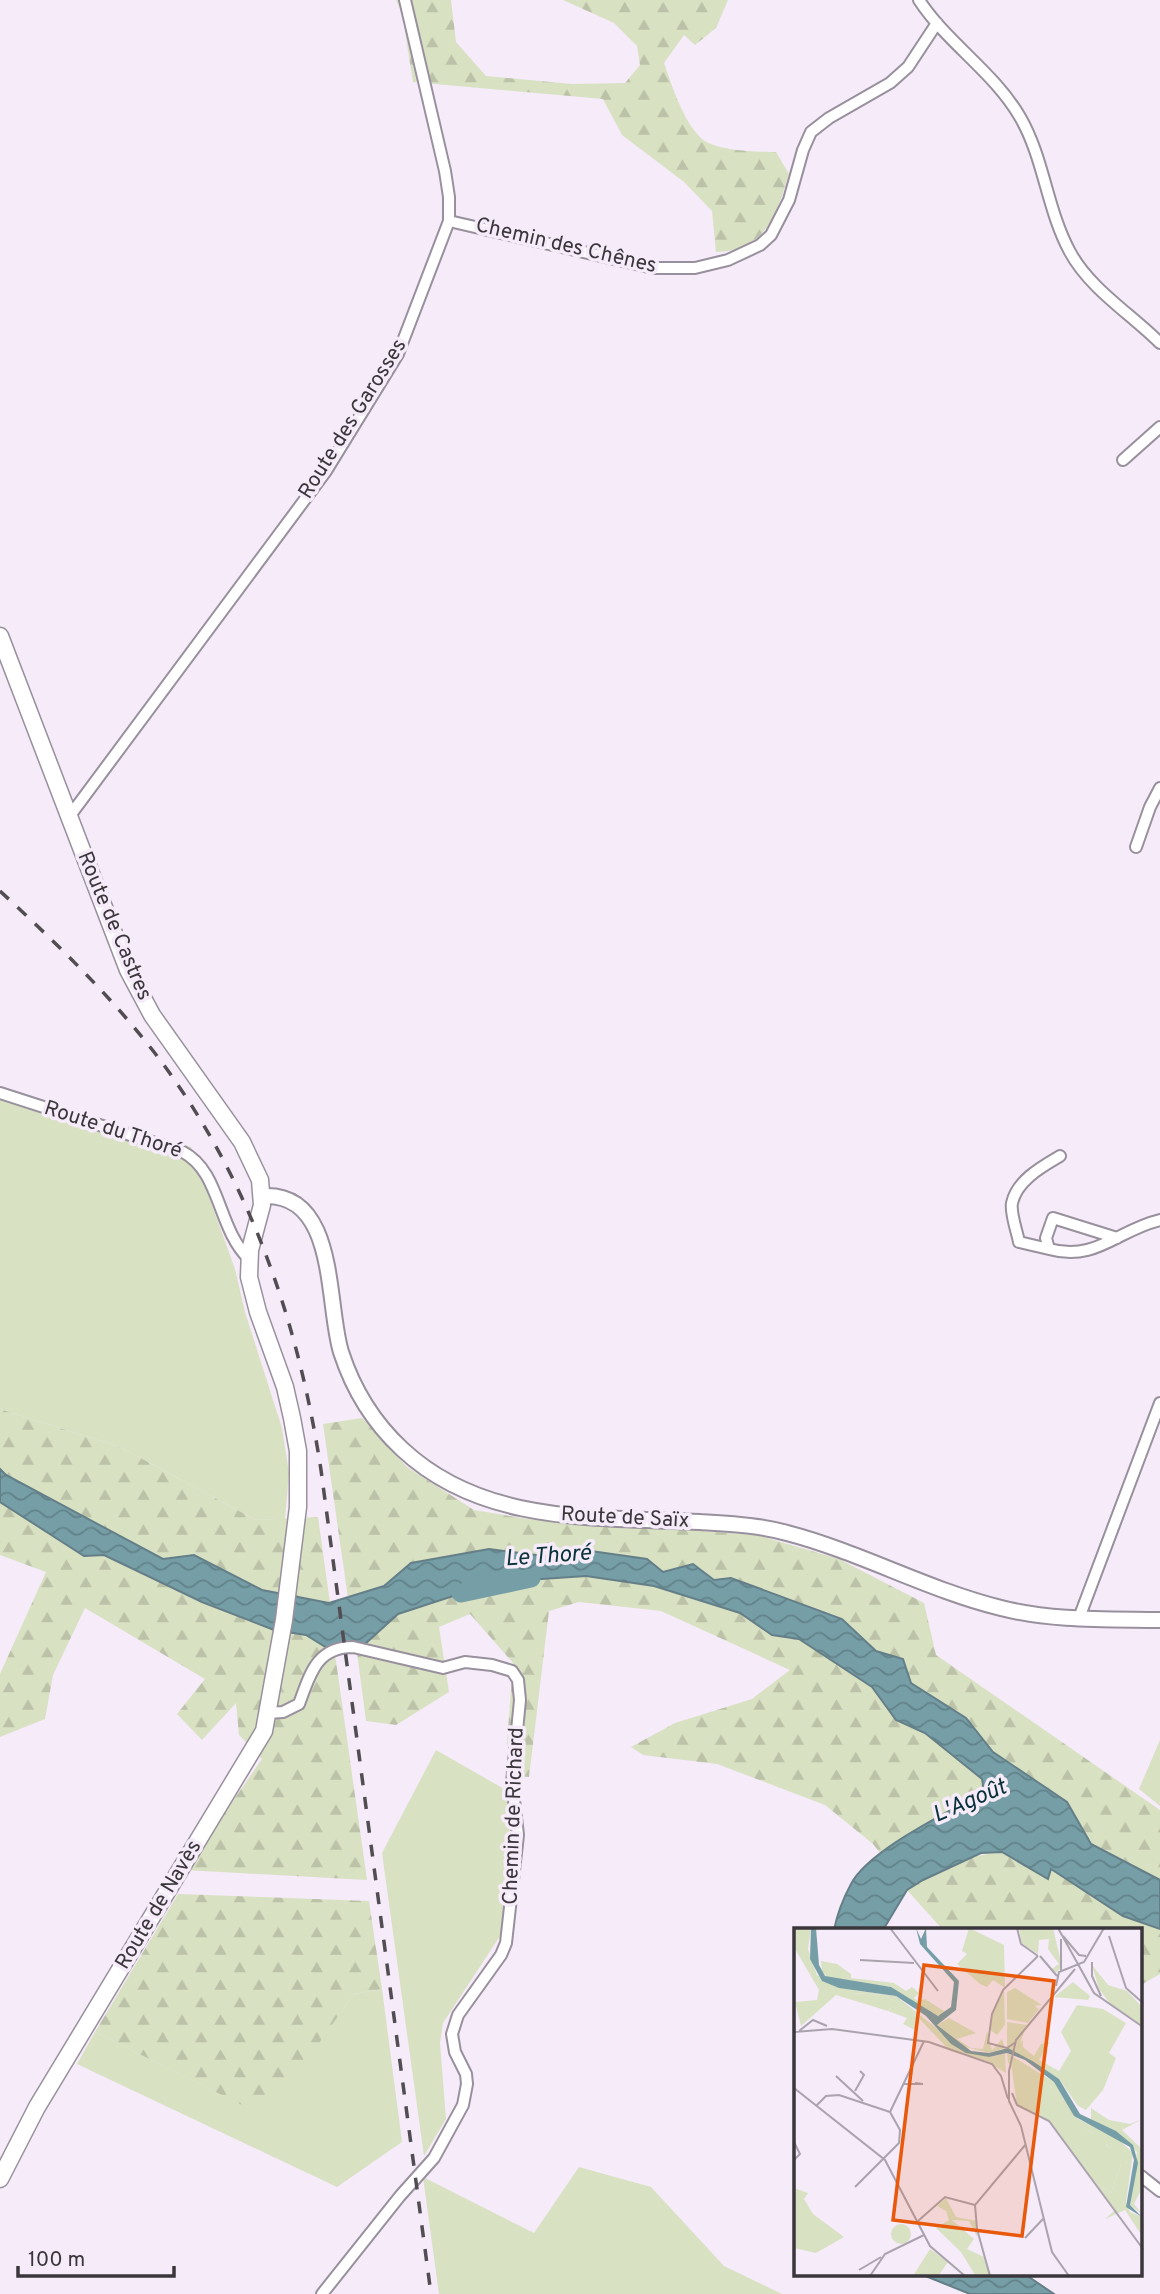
<svg xmlns="http://www.w3.org/2000/svg" width="1160" height="2294" viewBox="0 0 1160 2294" font-family="Overpass,sans-serif">
	<defs>
		<pattern id="forest-firs" width="22" height="20" patternUnits="userSpaceOnUse" patternTransform="scale(1.75)"><rect width="22" height="20" fill="#d9e1c3"/><path d="M5 1l3.5 6h-7zM16 11l3.5 6h-7z" fill="#bbc2a8"/></pattern>
		<pattern id="water-waves" width="16" height="10" patternUnits="userSpaceOnUse" patternTransform="scale(1.75)"><rect width="16" height="10" fill="#769ea7"/><path d="M0 5q4-4 8 0t8 0" fill="none" stroke="#628289"/></pattern>
	</defs>
	<rect width="100%" height="100%" fill="#f5ebf9"/>
	<path fill="#d9e1c3" d="M 0,1089 L 191,1147 L 235,1269 L 245,1312 L 282,1428 L 289,1473 L 285,1519 L 256,1520 L 120,1447 L 0,1409 Z
		M 1160,1740 L 1160,1806 L 1139,1789 Z
		M 436,1750 L 506,1790 L 512,1838 L 502,1933 L 443,2023 L 440,2043 L 446,2119 L 424,2156 L 382,1853 Z
		M 382,1989 L 402,2142 L 337,2187 L 77,2064 L 95,2032 L 265,2116 L 354,1994 Z
		M 579,2167 L 651,2187 L 724,2266 L 782,2294 L 439,2294 L 423,2177 L 534,2233 Z"/>
	<path fill="url(#forest-firs)" d="M 396,0 L 451,0 L 456,42 L 486,76 L 572,84 L 625,83 L 640,65 L 637,46 L 614,23 L 563,0 L 728,0 L 716,28 L 695,45 L 684,35 L 664,63 C 672,86 683,121 701,138 C 714,151 758,152 776,152 L 789,174 C 776,215 766,251 716,252 L 712,211 L 684,182 L 622,135 L 603,99 L 413,82 L 402,13 Z
		M 0,1409 L 120,1447 L 256,1520 L 318,1517 L 330,1603 L 262,1590 L 194,1555 L 164,1559 L 6,1475 L 0,1469 Z
		M 362,1418 L 407,1467 L 474,1510 L 528,1519 L 757,1535 L 839,1559 L 924,1603 L 936,1655 L 1160,1810 L 1160,1880 L 1091,1844 L 1067,1802 L 993,1752 L 966,1718 L 911,1683 L 903,1659 L 876,1651 L 842,1619 L 731,1578 L 714,1580 L 693,1564 L 663,1572 L 647,1559 L 584,1550 L 560,1558 L 489,1549 L 411,1563 L 384,1586 L 348,1598 L 323,1424 Z
		M 0,1502 L 84,1556 L 104,1555 L 202,1602 L 274,1630 L 306,1635 L 326,1648 L 334,1647 L 367,1880 L 185,1870 L 262,1759 L 239,1735 L 236,1703 L 202,1740 L 177,1714 L 205,1679 L 85,1608 L 53,1675 L 45,1719 L 0,1737 L 0,1674 L 46,1572 L 0,1555 Z
		M 586,1576 L 654,1586 L 740,1613 L 772,1635 L 799,1639 L 872,1687 L 896,1720 L 925,1733 L 982,1779 L 984,1786 L 982,1791 L 904,1837 L 881,1854 L 873,1844 L 825,1805 L 717,1764 L 643,1755 L 631,1747 L 675,1723 L 752,1699 L 790,1670 L 661,1611 L 579,1602 L 549,1611 L 529,1777 L 516,1776 L 507,1743 L 513,1663 L 470,1614 L 439,1627 L 449,1692 L 396,1725 L 366,1721 L 356,1645 L 365,1644 L 398,1614 L 496,1582 Z
		M 1002,1852 L 1048,1878 L 1050,1869 L 1123,1916 L 1160,1929 L 1160,1974 L 1141,1985 L 1141,1930 L 943,1930 L 907,1890 C 935,1872 969,1854 1002,1852 Z
		M 178,1894 L 369,1901 L 382,1989 L 354,1994 L 266,2117 L 95,2032 Z"/>
	<path fill="url(#water-waves)" stroke="#647f87" stroke-width="2" d="M 0,1469 L 6,1475 L 163,1559 L 194,1555 L 262,1590 L 329,1603 L 384,1586 L 411,1563 L 489,1549 L 560,1558 L 584,1550 L 647,1559 L 663,1572 L 693,1564 L 714,1580 L 731,1578 L 842,1619 L 876,1651 L 903,1659 L 911,1683 L 966,1718 L 993,1752 L 1067,1802 L 1091,1844 L 1160,1880 L 1160,1929 L 1123,1916 L 1051,1869 L 1048,1879 L 1002,1852 L 981,1853 L 923,1880 L 907,1890 L 883,1930 L 834,1930 C 837,1915 844,1897 851,1884 C 868,1851 943,1815 976,1796 C 983,1791 984,1788 982,1779 L 925,1733 L 896,1720 L 872,1687 L 799,1639 L 772,1635 L 740,1613 L 654,1586 L 586,1576 L 496,1582 L 398,1614 L 365,1644 L 327,1648 L 306,1635 L 274,1630 L 202,1602 L 104,1555 L 84,1556 L 0,1502 Z
		M 923,2275 L 1026,2275 L 1054,2294 L 970,2294 Z"/>
	<g fill="none" stroke-linecap="round" stroke-linejoin="round">
		<path stroke="#769ea7" stroke-width="19" d="M 461,1593 L 531,1578"/>
		<defs>
			<path id="minor" d="M 919,0 C 947,43 994,72 1020,117 C 1044,158 1047,210 1070,252 C 1090,289 1131,314 1160,343
				M 449,221 L 653,268 L 695,268 L 728,260 L 760,245 L 771,235 L 789,200 L 803,150 L 811,132 L 829,118 L 890,83 L 908,67 L 937,23
				M 1123,460 L 1160,427
				M 69,817 L 326,471 L 398,354 L 449,221 L 449,197 L 445,171 L 405,0
				M 1136,847 L 1150,807 L 1160,788
				M 0,1093 L 183,1152 C 221,1172 217,1228 249,1259
				M 1117,1238 L 1053,1218 L 1046,1238 L 1049,1249 C 1096,1262 1117,1230 1160,1220
				M 1049,1249 L 1019,1242 C 1017,1231 1010,1213 1012,1203 C 1017,1180 1043,1166 1060,1156
				M 1079,1618 L 1160,1403
				M 268,1713 L 283,1712 L 299,1704 C 310,1675 316,1647 353,1647 L 443,1668 L 465,1662 L 492,1665 L 512,1671 L 518,1680 L 520,1700 L 512,1782 L 518,1835 L 506,1943 L 501,1955 L 458,2015 L 452,2034 L 455,2052 L 466,2074 L 467,2084 L 463,2105 L 434,2158 L 400,2196 L 322,2294
				M 1141,2176 L 1160,2191"/>
			<path id="tertiary" d="M 263,1196 C 338,1192 326,1304 341,1352 C 353,1389 374,1423 402,1449 C 483,1525 596,1517 700,1522 C 729,1524 759,1525 787,1533 C 860,1552 928,1590 1001,1608 C 1052,1621 1107,1619 1160,1620"/>
			<path id="secondary" d="M 0,636 L 128,970 L 152,1015 L 242,1142 L 260,1180 L 262,1205 L 250,1250 L 249,1277 L 258,1312 L 285,1387 L 292,1418 L 298,1451 L 298,1507 L 284,1620 L 264,1731 L 37,2107 L 0,2179"/>
		</defs>
		<use href="#minor" stroke="#99909d" stroke-width="14"/>
		<use href="#tertiary" stroke="#99909d" stroke-width="18"/>
		<use href="#secondary" stroke="#99909d" stroke-width="19"/>
		<use href="#minor" stroke="#fff" stroke-width="10"/>
		<use href="#tertiary" stroke="#fff" stroke-width="14"/>
		<use href="#secondary" stroke="#fff" stroke-width="16"/>
		<path stroke="#524d53" stroke-width="3.5" stroke-dasharray="12 12" stroke-linecap="butt" d="M 0,891 C 54,941 108,993 154,1052 C 248,1174 298,1319 321,1470 L 431,2294"/>
	</g>
	<g text-anchor="middle" dominant-baseline="central" stroke-width="7" stroke-linejoin="round" paint-order="stroke">
		<g font-size="21" fill="#3a363b" stroke="#f5ebf9">
			<text transform="translate(566 246) rotate(13)">Chemin des Chênes</text>
			<text transform="translate(353 419) rotate(-58)">Route des Garosses</text>
			<text transform="translate(114 926) rotate(67)">Route de Castres</text>
			<text transform="translate(113 1130) rotate(18)">Route du Thoré</text>
			<text transform="translate(625 1518) rotate(3)">Route de Saïx</text>
			<text transform="translate(514 1816) rotate(-88)">Chemin de Richard</text>
			<text transform="translate(159 1905) rotate(-59)">Route de Navès</text>
		</g>
		<g font-size="23" font-style="italic" fill="#083139" stroke="#f5ebf9">
			<text transform="translate(548 1557) rotate(-4)">Le Thoré</text>
			<text transform="translate(970 1802) rotate(-23)">L'Agoût</text>
		</g>
	</g>
	<g transform="translate(794 1928)">
		<rect width="348" height="348" fill="#f5ebf9"/>
		<path d="M 175,0 L 210,17 L 211,60 L 199,52 L 193,59 L 186,56 L 163,36 L 173,26 L 168,23 ZM 225,0 L 259,0 L 268,38 L 263,44 L 256,42 L 265,36 L 254,21 L 255,11 L 245,12 L 244,26 L 228,16 ZM 298,37 L 314,57 L 333,63 L 348,79 L 348,97 L 318,78 L 305,61 ZM 221,60 L 248,77 L 213,81 L 213,64 ZM 210,62 L 211,97 L 203,107 L 196,102 L 199,86 ZM 58,65 L 90,67 L 118,83 L 126,93 L 121,102 L 109,96 L 113,90 L 94,83 L 97,80 ZM 217,135 L 254,154 L 269,181 L 267,189 L 271,190 L 272,183 L 265,173 L 270,171 L 284,191 L 280,202 L 286,197 L 300,206 L 325,229 L 327,236 L 317,265 L 301,255 L 256,194 L 223,178 ZM97 306a10 10 0 1 1 20 0a10 10 0 1 1-20 0ZM 136,321 L 154,334 L 145,347 L 119,348 Z" fill="#d9e1c3"/>
		<path d="M 0,0 L 17,0 L 14,21 L 23,47 L 60,62 L 102,68 L 170,122 L 195,129 L 211,126 L 212,145 L 190,132 L 156,123 L 118,83 L 90,67 L 58,65 L 97,79 L 94,83 L 42,67 L 7,98 L 1,74 L 23,72 L 25,62 L 0,19 ZM 27,33 L 43,36 L 57,46 L 57,50 L 100,55 L 112,63 L 118,59 L 125,65 L 120,70 L 124,73 L 131,71 L 153,85 L 142,88 L 97,59 L 36,51 L 28,45 ZM 279,54 L 296,68 L 294,72 L 260,69 ZM 228,69 L 245,81 L 234,95 L 213,91 L 213,81 ZM 283,77 L 309,81 L 332,95 L 315,125 L 322,130 L 309,162 L 292,182 L 284,178 L 265,151 L 213,120 L 213,94 L 233,97 L 226,115 L 229,112 L 229,119 L 240,128 L 247,116 L 256,114 L 245,132 L 265,143 L 277,123 L 267,104 ZM 155,90 L 182,105 L 163,111 L 177,120 L 189,121 L 193,103 L 198,122 L 208,111 L 211,120 L 195,125 L 168,118 L 143,97 ZM 213,125 L 260,154 L 270,171 L 265,173 L 273,183 L 271,196 L 260,195 L 269,182 L 262,175 L 257,158 L 214,135 ZM 297,180 L 315,192 L 336,196 L 348,191 L 328,202 L 348,221 L 346,264 L 340,276 L 348,286 L 336,277 L 343,224 L 322,203 L 297,193 ZM 284,191 L 324,211 L 339,225 L 332,274 L 336,284 L 348,289 L 348,308 L 331,282 L 311,291 L 321,282 L 301,255 L 317,265 L 327,236 L 313,217 L 300,214 L 300,206 L 286,197 L 275,209 L 272,203 ZM 0,260 L 14,265 L 10,271 L 19,286 L 50,309 L 22,325 L 0,320 ZM 152,270 L 162,289 L 183,293 L 183,309 L 175,293 L 158,292 L 180,311 L 173,321 L 190,329 L 198,348 L 181,347 L 167,324 L 142,300 L 155,292 L 152,283 L 143,278 Z" fill="#d9e1c3"/>
		<path d="M 17,0 L 22,0 L 25,37 L 31,48 L 97,59 L 144,88 L 157,79 L 160,54 L 126,16 L 122,0 L 127,11 L 132,0 L 133,19 L 165,53 L 162,82 L 143,97 L 177,123 L 195,125 L 214,120 L 240,134 L 265,151 L 286,186 L 322,203 L 339,217 L 344,235 L 336,277 L 348,289 L 332,279 L 340,232 L 336,219 L 280,188 L 260,154 L 231,132 L 213,125 L 195,129 L 172,125 L 157,116 L 132,88 L 102,68 L 45,60 L 28,53 L 16,31 Z" fill="#769ea7"/>
		<path fill="none" stroke="#aaa3ad" stroke-width="2" d="M 96,0 L 144,63M 223,0 L 227,16 L 244,28M 264,0 L 300,65 L 349,99M 269,8 L 285,27 L 292,28M 315,8 L 332,60 L 349,75M 267,11 L 267,43M 246,28 L 263,48M 66,32 L 120,35M 298,34 L 298,48 L 307,68M 262,58 L 265,44 L 290,34 L 310,0M 5,103 L 19,92 L 33,98M 0,104 L 38,101 L 135,114 L 198,136 L 207,148 L 214,171M 222,114 L 213,120 L 194,115 L 198,86 L 209,62 L 244,28M 42,148 L 69,173M 110,156 L 129,156 L 121,155M 0,160 L 91,232 L 136,318 L 171,348M 61,163 L 70,147 L 66,143M 218,165 L 223,177 L 255,193 L 349,321M 22,178 L 32,168 L 45,167 L 96,184M 96,184 L 130,113M 0,214 L 6,226 L 0,232M 61,259 L 105,215 L 106,202 L 96,184M 124,293 L 151,269 L 181,277M 231,310 L 249,291M 65,342 L 87,329M 76,348 L 91,326 L 130,307M 196,348 L 183,301 L 181,277 L 232,216M 275,348 L 258,324 L 227,198 L 215,173 L 215,143 L 222,112 L 281,41"/>
		<path fill="#e8590c" fill-opacity="0.15" stroke="#e8590c" stroke-width="3.5" d="M 130,37 L 260,53 L 228,308 L 99,292 Z"/>
		<rect width="348" height="348" fill="none" stroke="#3a363b" stroke-width="3.5"/>
	</g>
	<path d="M18 2266v10h156v-10" fill="none" stroke="#3a363b" stroke-width="3.5"/>
	<text x="28" y="2266" font-size="21" fill="#3a363b" stroke="#f5ebf9" stroke-width="5" paint-order="stroke">100 m</text>
</svg>
